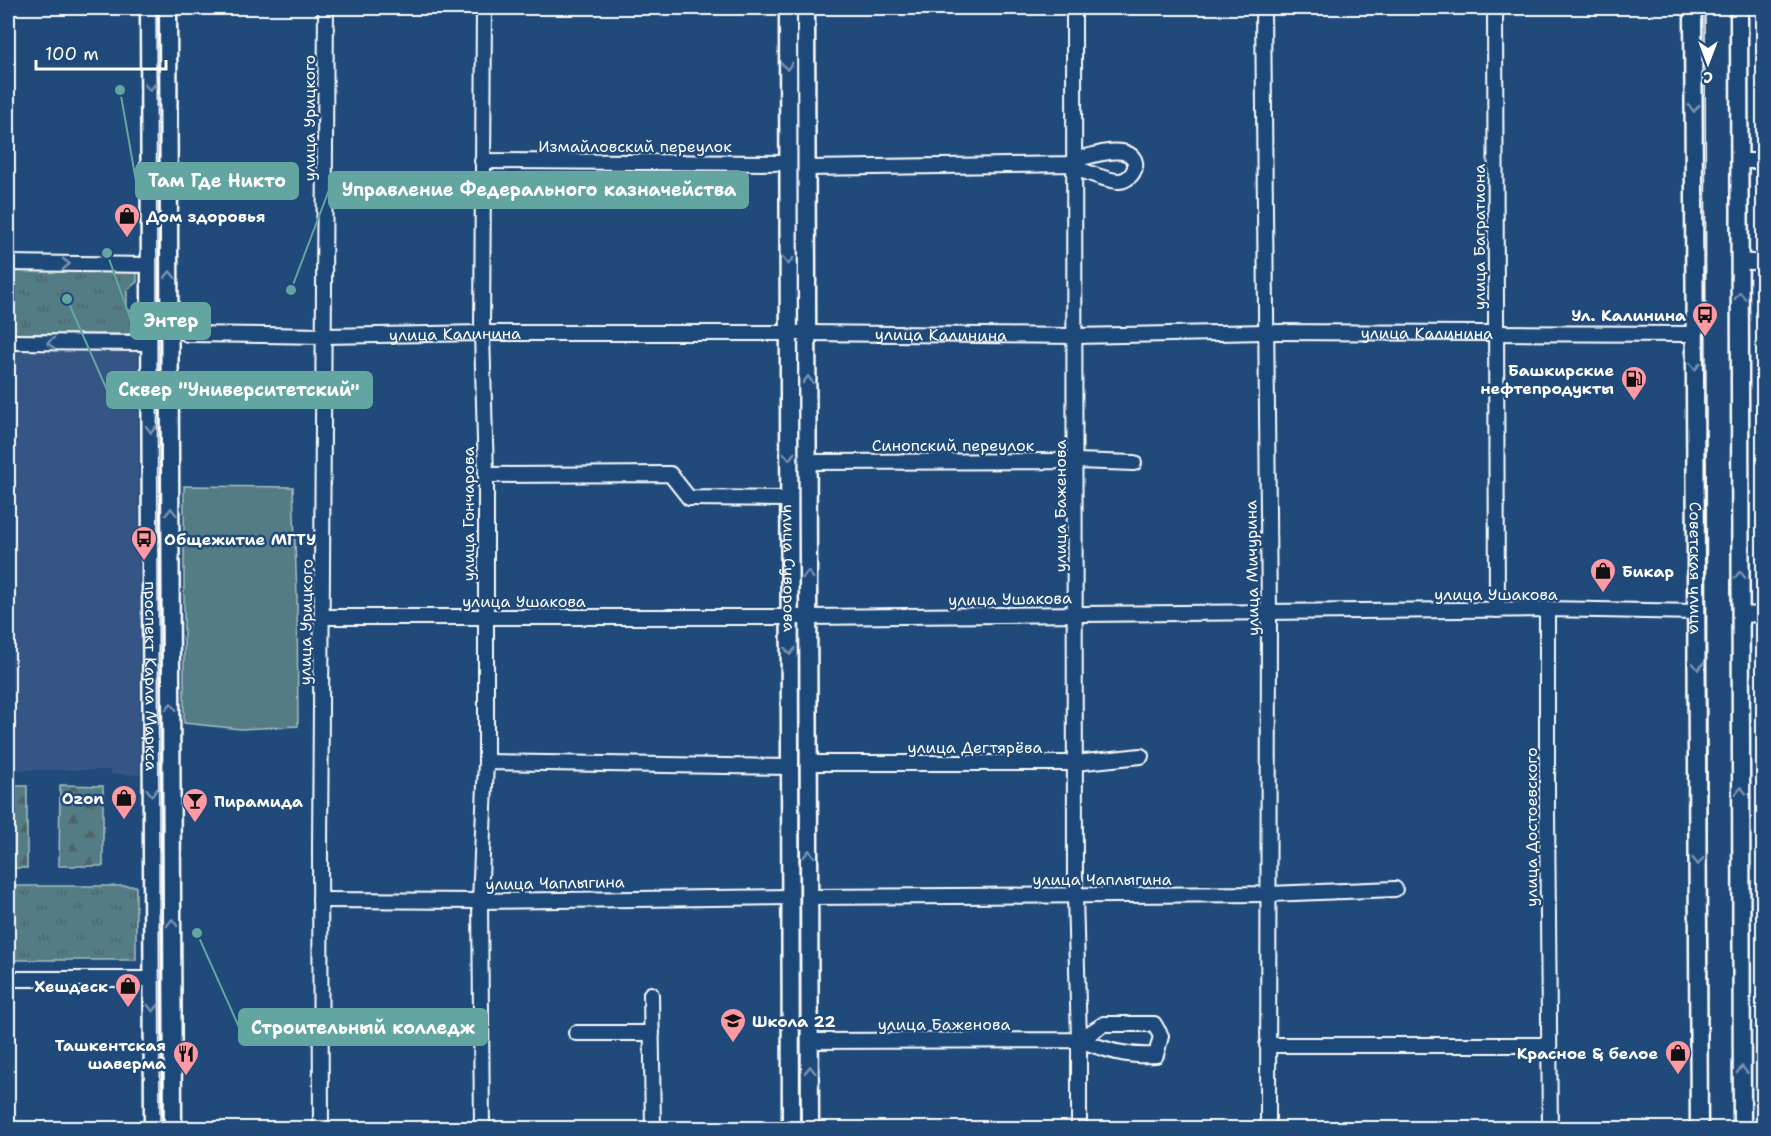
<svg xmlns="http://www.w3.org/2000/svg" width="1771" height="1136" viewBox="0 0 1771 1136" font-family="'Shantell Sans',sans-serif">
	<defs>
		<pattern id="forest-firs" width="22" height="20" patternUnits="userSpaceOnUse" patternTransform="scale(1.5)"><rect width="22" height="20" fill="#527c84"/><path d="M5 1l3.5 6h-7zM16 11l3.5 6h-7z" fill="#4f6468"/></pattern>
		<pattern id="park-tufts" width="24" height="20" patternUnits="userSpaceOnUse" patternTransform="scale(1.5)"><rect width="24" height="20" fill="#527c84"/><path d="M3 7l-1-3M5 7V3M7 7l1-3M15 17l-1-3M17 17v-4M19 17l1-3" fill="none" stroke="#4f6468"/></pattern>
	</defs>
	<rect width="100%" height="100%" fill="#1f4a7a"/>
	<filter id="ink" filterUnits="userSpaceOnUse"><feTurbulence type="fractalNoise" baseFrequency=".0167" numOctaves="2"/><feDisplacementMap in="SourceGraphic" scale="12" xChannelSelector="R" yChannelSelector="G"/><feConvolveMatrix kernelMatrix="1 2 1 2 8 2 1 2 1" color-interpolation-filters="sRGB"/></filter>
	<g filter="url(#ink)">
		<path fill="#345684" d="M 8,350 L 138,351 L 140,775 L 111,774 L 111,770 L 8,770 Z"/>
		<path fill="#527c84" stroke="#a8bec2" stroke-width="1.5" d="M 184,486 L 293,487 L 297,596 L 298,726 L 241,729 L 184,723 Z"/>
		<path fill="url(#forest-firs)" stroke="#a8bec2" stroke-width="1.5" d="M 60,785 L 103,786 L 103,866 L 59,866 Z
			M 8,786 L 27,786 L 27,868 L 8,868 Z"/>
		<path fill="url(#park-tufts)" stroke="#a8bec2" stroke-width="1.5" d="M 8,266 L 137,266 L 137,282 L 127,290 L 127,308 L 137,316 L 137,334 L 8,334 Z
			M 8,886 L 136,886 L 136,960 L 8,960 Z"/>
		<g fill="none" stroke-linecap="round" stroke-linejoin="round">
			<defs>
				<g id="minor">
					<path d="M 1074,8 L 1075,896 L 1079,1040 L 1079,1128"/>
					<path d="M 1263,8 L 1269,612 L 1268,1128"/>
					<path d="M 1495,8 L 1497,610"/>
					<path d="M 482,161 L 787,163"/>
					<path d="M 1740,161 L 1764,161"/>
					<path d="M 807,168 L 1074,164 L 1078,169 C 1090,173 1107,181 1119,181 C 1134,180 1143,159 1126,153 C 1113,148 1093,156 1080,158 L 1074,164"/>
					<path d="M 1740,261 L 1764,263"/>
					<path d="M 8,263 L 151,265"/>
					<path id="s1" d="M 187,334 L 325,336 L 482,333 L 808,333 L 1075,336 L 1266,332 L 1695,334"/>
					<path d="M 8,342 L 151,343"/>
					<path d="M 808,462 L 1076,461 L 1134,463"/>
					<path d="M 486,475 L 670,474 L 689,498 L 789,499"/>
					<path d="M 1547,609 L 1547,813 L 1550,1128"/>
					<path d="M 1741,615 L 1764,614"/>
					<path d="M 322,617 L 808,617 L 1547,609 L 1697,612"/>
					<path d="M 486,762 L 790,767"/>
					<path d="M 809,763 L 1075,763 L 1141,756"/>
					<path d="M 809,897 L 1269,894 L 1395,889"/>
					<path d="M 320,900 L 480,901 L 790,897"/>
					<path d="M 8,979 L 153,979"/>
					<path d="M 651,994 L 653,1128"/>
					<path d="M 576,1033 L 652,1033"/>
					<path d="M 810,1041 L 1079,1040 C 1107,1050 1126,1057 1156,1055 L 1161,1036 L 1154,1024 L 1104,1024 L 1079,1040"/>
					<path d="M 1267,1045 L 1549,1045"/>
					<path d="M 321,1128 L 320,848 L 326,8"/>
					<path d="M 482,1128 L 480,901 L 486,762 L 486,475 L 482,333 L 484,8"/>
				</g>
				<g id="major">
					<path id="s2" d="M 149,8 L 153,1128"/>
					<path d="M 168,8 L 173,1128"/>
					<path id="s3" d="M 788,8 L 791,1128"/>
					<path d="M 806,8 L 810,1128"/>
					<path id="s4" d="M 1693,8 L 1699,1128"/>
					<path d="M 1739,8 L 1742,1128"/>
				</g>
			</defs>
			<use href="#minor" stroke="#fff" stroke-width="18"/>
			<use href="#major" stroke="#fff" stroke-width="21"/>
			<use href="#minor" stroke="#1f4a7a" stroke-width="14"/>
			<use href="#major" stroke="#1f4a7a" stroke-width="16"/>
			<path stroke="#fff" stroke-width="1.5" d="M 156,8 L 160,1128
				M 1705,8 L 1708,1128"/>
		</g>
		<defs><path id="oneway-chevron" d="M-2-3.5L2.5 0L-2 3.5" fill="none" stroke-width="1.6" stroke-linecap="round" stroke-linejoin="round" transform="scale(1.5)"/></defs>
		<g stroke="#7992af">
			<use href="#oneway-chevron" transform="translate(787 66) rotate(90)"/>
			<use href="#oneway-chevron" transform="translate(150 87) rotate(90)"/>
			<use href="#oneway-chevron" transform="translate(1694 108) rotate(90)"/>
			<use href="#oneway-chevron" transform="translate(788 261) rotate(89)"/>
			<use href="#oneway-chevron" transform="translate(66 264)"/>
			<use href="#oneway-chevron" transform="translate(170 275) rotate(-90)"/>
			<use href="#oneway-chevron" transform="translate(1740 296) rotate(-90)"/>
			<use href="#oneway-chevron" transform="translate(51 343) rotate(-180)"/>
			<use href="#oneway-chevron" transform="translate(1695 366) rotate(90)"/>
			<use href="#oneway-chevron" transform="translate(808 380) rotate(-90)"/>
			<use href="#oneway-chevron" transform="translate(151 429) rotate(90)"/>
			<use href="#oneway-chevron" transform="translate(789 456) rotate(90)"/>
			<use href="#oneway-chevron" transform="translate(171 512) rotate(-90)"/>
			<use href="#oneway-chevron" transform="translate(808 575) rotate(-90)"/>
			<use href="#oneway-chevron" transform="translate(1740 575) rotate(-91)"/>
			<use href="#oneway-chevron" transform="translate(790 651) rotate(90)"/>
			<use href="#oneway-chevron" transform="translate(1698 666) rotate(89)"/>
			<use href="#oneway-chevron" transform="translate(171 707) rotate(-90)"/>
			<use href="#oneway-chevron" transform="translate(1741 791) rotate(-90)"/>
			<use href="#oneway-chevron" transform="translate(152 792) rotate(90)"/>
			<use href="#oneway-chevron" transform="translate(809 854) rotate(-90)"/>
			<use href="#oneway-chevron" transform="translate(1698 861) rotate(90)"/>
			<use href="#oneway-chevron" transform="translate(172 923) rotate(-90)"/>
			<use href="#oneway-chevron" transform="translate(153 1008) rotate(90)"/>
			<use href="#oneway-chevron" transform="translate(810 1070) rotate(-90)"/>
			<use href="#oneway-chevron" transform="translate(1742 1070) rotate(-90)"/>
		</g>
	</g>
	<defs>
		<symbol id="shop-pin" viewBox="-11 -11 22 30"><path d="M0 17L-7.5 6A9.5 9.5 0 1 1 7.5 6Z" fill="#ff9aa2" stroke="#1f4a7a"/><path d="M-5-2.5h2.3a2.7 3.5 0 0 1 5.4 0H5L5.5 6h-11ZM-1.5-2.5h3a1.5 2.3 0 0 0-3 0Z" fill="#111"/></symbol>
		<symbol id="bus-pin" viewBox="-11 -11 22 30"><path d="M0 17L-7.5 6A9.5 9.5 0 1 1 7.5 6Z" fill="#ff9aa2" stroke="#1f4a7a"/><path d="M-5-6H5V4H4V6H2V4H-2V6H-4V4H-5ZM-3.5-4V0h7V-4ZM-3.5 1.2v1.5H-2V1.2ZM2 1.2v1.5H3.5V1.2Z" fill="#111"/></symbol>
		<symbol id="fuel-pin" viewBox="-11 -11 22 30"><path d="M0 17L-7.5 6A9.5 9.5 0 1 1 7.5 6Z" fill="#ff9aa2" stroke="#1f4a7a"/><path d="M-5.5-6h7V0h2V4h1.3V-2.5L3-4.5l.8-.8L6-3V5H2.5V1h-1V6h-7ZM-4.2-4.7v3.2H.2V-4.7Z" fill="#111"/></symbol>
		<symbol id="bar-pin" viewBox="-11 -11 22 30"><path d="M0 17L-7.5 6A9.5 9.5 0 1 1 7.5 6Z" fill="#ff9aa2" stroke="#1f4a7a"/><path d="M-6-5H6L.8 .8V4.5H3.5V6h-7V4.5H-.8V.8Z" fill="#111"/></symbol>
		<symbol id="school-pin" viewBox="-11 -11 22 30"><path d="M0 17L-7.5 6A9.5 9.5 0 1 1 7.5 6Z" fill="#ff9aa2" stroke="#1f4a7a"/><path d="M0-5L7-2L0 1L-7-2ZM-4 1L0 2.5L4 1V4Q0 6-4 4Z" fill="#111"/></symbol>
		<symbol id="restaurant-pin" viewBox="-11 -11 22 30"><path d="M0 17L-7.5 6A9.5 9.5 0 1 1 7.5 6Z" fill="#ff9aa2" stroke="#1f4a7a"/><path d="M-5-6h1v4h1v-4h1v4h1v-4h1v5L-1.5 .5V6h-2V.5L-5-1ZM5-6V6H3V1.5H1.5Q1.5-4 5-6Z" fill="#111"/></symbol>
	</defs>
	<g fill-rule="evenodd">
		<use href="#shop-pin" x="112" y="201" width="30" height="40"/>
		<use href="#bus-pin" x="1690" y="300" width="30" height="40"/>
		<use href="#fuel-pin" x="1619" y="364" width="30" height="40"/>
		<use href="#bus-pin" x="129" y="524" width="30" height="40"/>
		<use href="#shop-pin" x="1588" y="556" width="30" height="40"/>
		<use href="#shop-pin" x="109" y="783" width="30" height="40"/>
		<use href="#bar-pin" x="180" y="786" width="30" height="40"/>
		<use href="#shop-pin" x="113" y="971" width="30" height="40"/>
		<use href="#school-pin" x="718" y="1006" width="30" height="40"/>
		<use href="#shop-pin" x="1663" y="1038" width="30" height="40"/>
		<use href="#restaurant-pin" x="171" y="1039" width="30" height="40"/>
	</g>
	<g text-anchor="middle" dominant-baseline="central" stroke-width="5" stroke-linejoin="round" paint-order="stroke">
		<g font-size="16" fill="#fff" stroke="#1f4a7a">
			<text transform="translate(309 118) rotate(-90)">улица Урицкого</text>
			<text x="635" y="146">Измайловский переулок</text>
			<text transform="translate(1479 237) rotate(-90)">улица Багратиона</text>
			<text stroke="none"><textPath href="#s1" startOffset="1240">улица Калинина</textPath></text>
			<text stroke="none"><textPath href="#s1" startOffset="268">улица Калинина</textPath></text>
			<text stroke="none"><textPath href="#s1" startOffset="754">улица Калинина</textPath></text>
			<text x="953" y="445">Синопский переулок</text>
			<text transform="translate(1060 506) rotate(-90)">улица Баженова</text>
			<text transform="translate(468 514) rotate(-90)">улица Гончарова</text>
			<text stroke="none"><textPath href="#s3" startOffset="560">улица Суворова</textPath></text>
			<text transform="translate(1252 568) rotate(-91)">улица Мичурина</text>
			<text stroke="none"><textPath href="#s4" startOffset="560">Советская улица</textPath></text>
			<text x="1496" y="594">улица Ушакова</text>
			<text transform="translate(1010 599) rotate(-1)">улица Ушакова</text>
			<text x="524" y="601">улица Ушакова</text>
			<text transform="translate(306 622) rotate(-89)">улица Урицкого</text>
			<text stroke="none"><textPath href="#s2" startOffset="668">проспект Карла Маркса</textPath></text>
			<text x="975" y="747">улица Дегтярёва</text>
			<text transform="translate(1531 827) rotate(-90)">улица Достоевского</text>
			<text x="1102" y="879">улица Чаплыгина</text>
			<text transform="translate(555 883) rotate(-1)">улица Чаплыгина</text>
			<text x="944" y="1024">улица Баженова</text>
		</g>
		<g font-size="16" font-weight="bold" fill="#fff" stroke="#1f4a7a" text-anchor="end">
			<text x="146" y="216" text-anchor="start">Дом здоровья</text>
			<text x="1686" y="315">Ул. Калинина</text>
			<text x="1614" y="370">Башкирские<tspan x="1614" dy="18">нефтепродукты</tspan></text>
			<text x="164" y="539" text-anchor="start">Общежитие МГТУ</text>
			<text x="1622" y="571" text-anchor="start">Бикар</text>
			<text x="104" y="798">Ozon</text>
			<text x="214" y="801" text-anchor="start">Пирамида</text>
			<text x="108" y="986">Хешдеск</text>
			<text x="752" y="1021" text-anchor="start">Школа 22</text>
			<text x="166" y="1045">Ташкентская<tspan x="166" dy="18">шаверма</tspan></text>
			<text x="1658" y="1053">Красное &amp; белое</text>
		</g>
	</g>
	<path fill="none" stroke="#63a6a1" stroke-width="2" d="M120 90L136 181M291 290L329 190M107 253L131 321M67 299L107 390M197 933L239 1027"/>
	<g fill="#63a6a1" stroke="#1f4a7a" stroke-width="2">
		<circle cx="120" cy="90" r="6"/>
		<circle cx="291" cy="290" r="6"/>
		<circle cx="107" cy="253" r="6"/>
		<circle cx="67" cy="299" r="6"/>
		<circle cx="197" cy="933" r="6"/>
	</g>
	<g fill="#63a6a1" stroke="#63a6a1" stroke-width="2">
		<rect x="136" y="163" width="162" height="36" rx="6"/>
		<rect x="329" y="172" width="419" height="36" rx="6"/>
		<rect x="131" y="303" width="79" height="36" rx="6"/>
		<rect x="107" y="372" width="265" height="36" rx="6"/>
		<rect x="239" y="1009" width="248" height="36" rx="6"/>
	</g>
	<g font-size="18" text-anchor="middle" font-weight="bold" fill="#fff">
		<text x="217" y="187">Там Где Никто</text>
		<text x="539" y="196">Управление Федерального казначейства</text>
		<text x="171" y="327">Энтер</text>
		<text x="239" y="396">Сквер "Университетский"</text>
		<text x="363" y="1034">Строительный колледж</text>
	</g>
	<rect width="1771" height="1136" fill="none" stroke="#1f4a7a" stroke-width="30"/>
	<rect x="15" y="15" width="1741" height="1106" fill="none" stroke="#fff" stroke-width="2" filter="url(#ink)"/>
	<g transform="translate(1708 63) rotate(180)" stroke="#1f4a7a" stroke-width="4.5" paint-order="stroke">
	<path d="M0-4.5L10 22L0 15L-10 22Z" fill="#ffffff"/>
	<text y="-9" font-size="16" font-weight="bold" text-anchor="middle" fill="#ffffff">С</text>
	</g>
	<path d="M36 60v9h130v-9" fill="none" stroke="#ffffff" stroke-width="3"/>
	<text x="45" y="60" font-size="18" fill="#ffffff" stroke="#1f4a7a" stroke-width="4.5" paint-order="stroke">100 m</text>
</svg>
